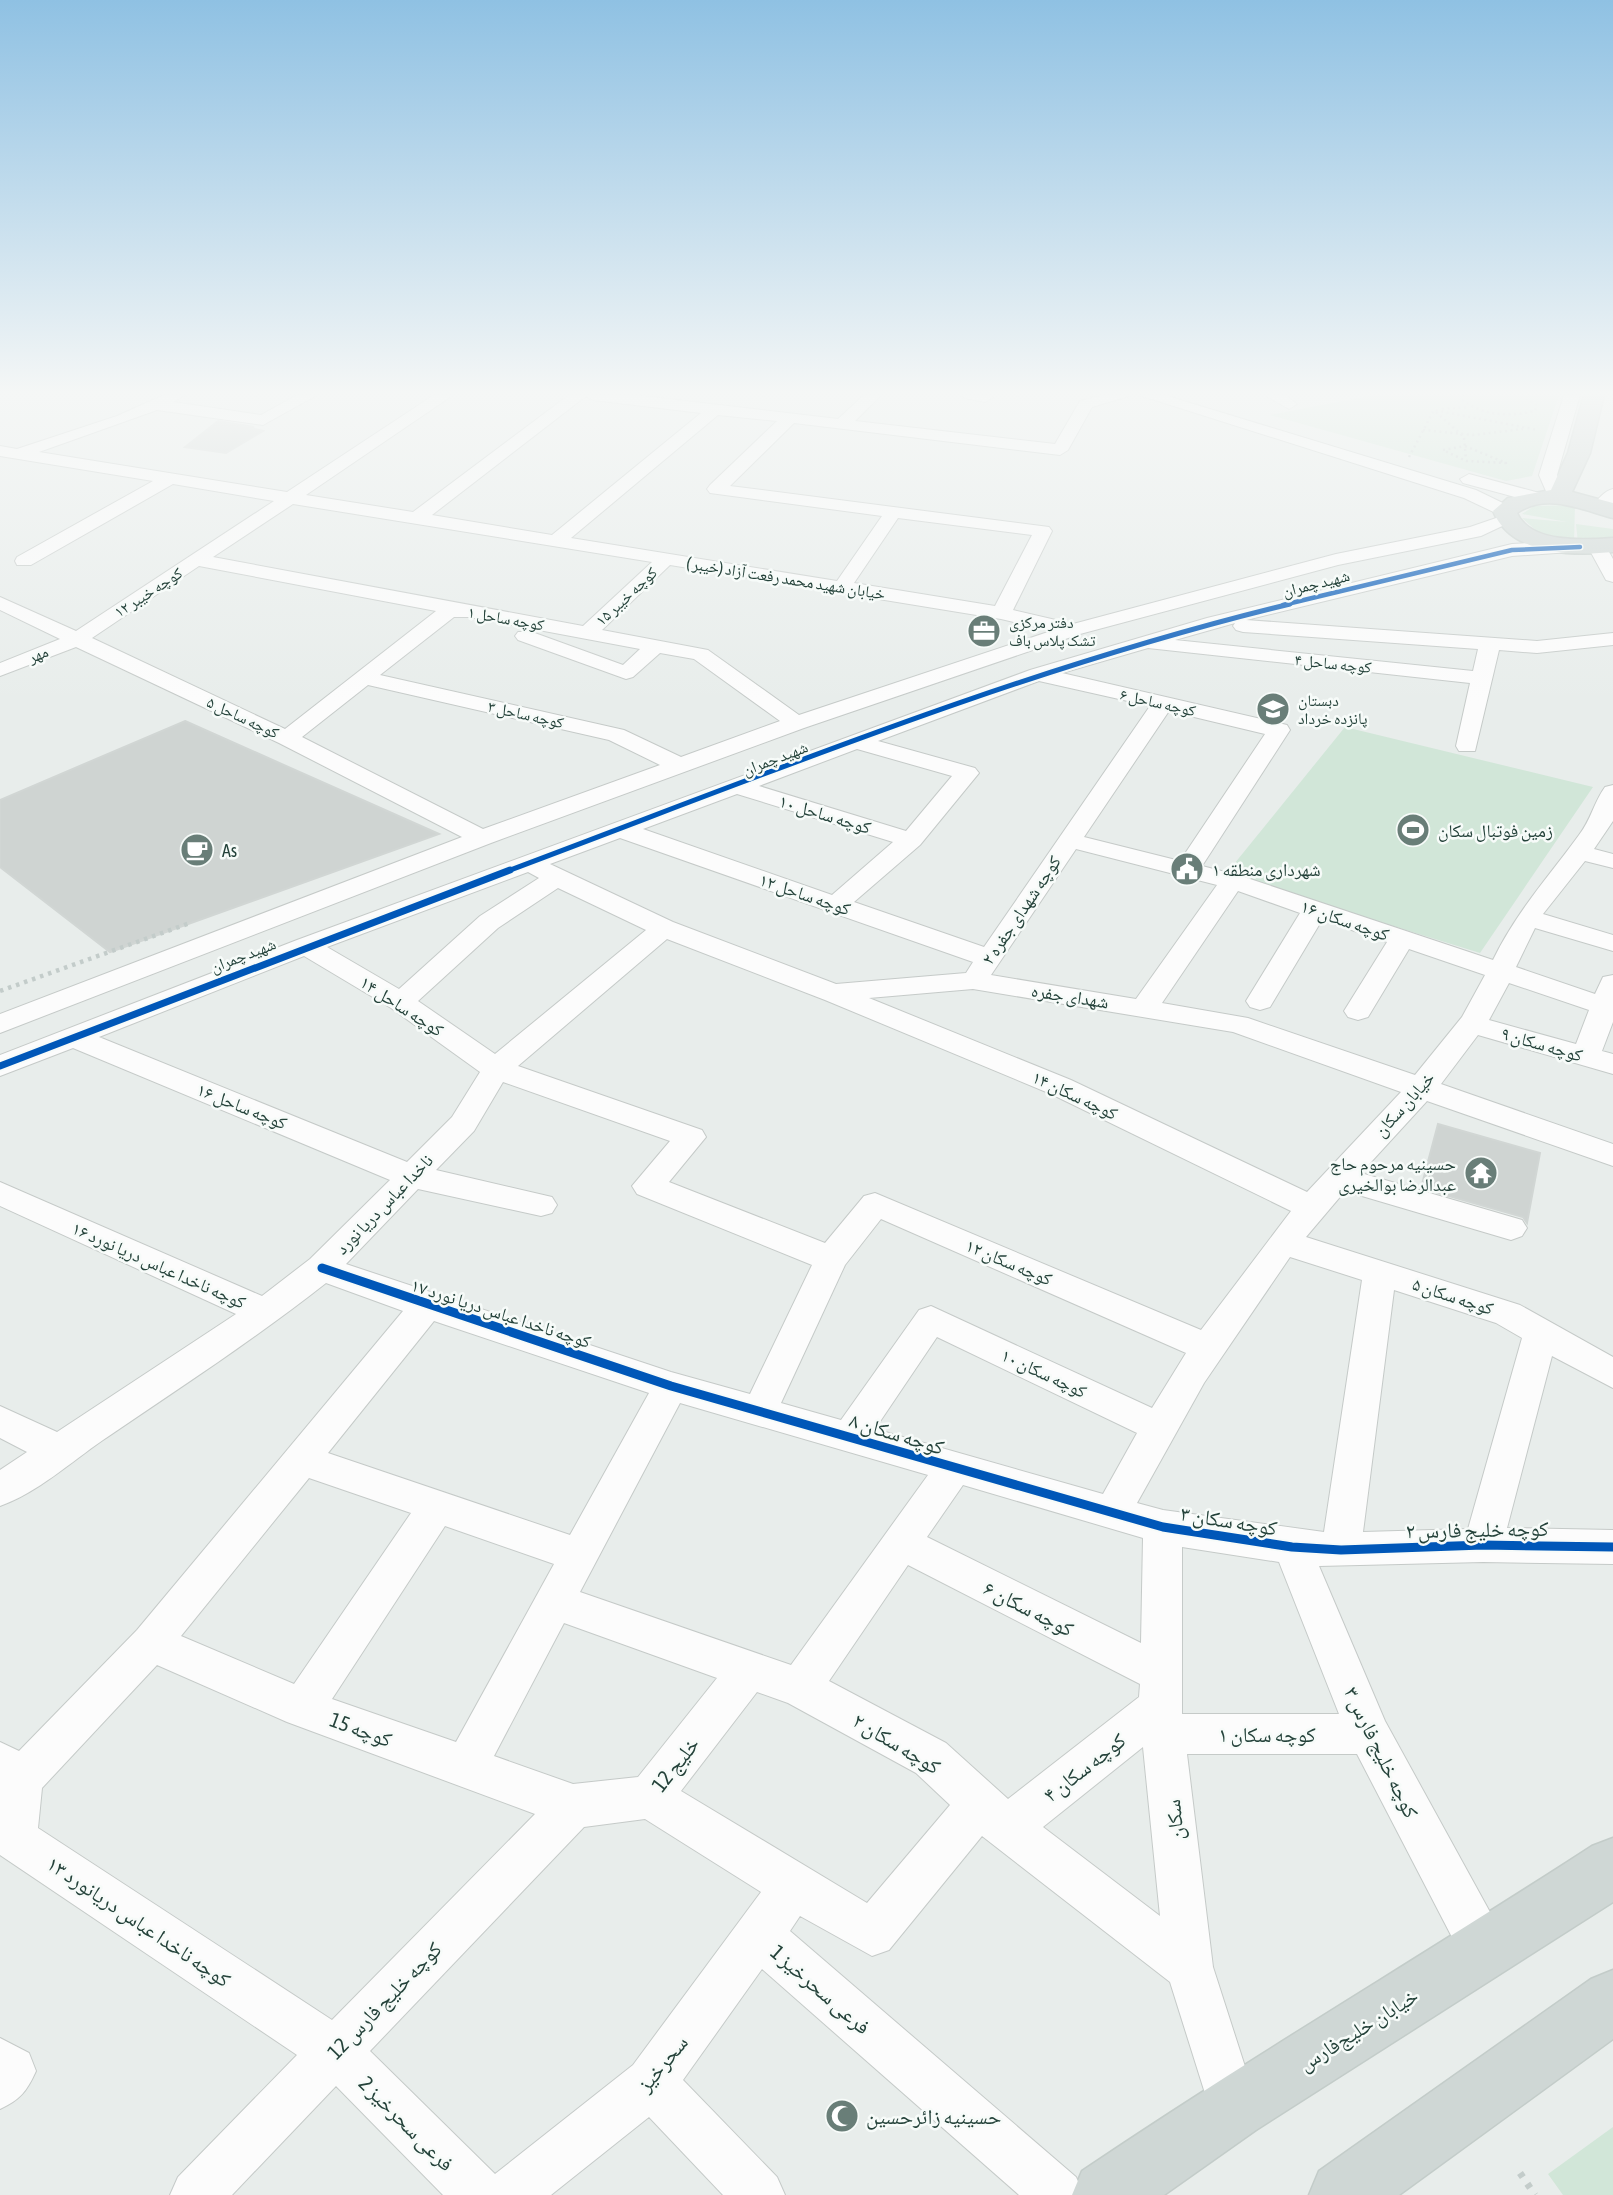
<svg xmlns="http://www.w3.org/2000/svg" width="1613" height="2195" viewBox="0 0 1613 2195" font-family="'Asap Condensed','Noto Naskh Arabic',sans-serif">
	<rect width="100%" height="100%" fill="#e8edeb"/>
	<path fill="#d1e6d8" d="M 1374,395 L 1559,395 L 1532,476 L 1506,481 L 1270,415 Z
		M 1575,505 L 1574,543 L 1539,533 L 1522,518 L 1567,522 L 1522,514 L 1534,506 Z
		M 1576,524 L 1613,529 L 1613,541 L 1578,543 Z
		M 1345,727 L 1593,787 L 1480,953 L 1226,874 Z
		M 1613,2127 L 1613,2195 L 1563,2195 L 1548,2174 Z"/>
	<path fill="#cfd4d2" stroke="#d1d6d4" stroke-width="2" d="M 218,421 L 254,427 L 251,428 L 263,431 L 226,453 L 185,447 Z
		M 185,721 L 439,834 L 110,952 L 0,867 L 0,800 Z
		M 1438,1124 L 1540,1153 L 1527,1223 L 1523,1217 L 1421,1188 Z"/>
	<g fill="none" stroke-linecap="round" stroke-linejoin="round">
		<defs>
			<path id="minor" d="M 164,395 L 185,395 L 173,402 L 261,415 L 297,395 L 317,395 L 263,425 L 157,410 L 39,452 L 287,492 L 434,395 L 453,395 L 306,495 L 413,512 L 569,395 L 634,395 L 838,419 L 864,395 L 881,395 L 855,421 L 1055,444 L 1080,401 L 1104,395 L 1132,395 L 1092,407 L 1068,450 L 1060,455 L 794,423 L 730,486 L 1049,527 L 1052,531 L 1013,610 L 1073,624 L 1336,554 L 1470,527 L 1502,516 L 1464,498 L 1139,395 L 1164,395 L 1476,490 L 1511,507 L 1514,511 L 1509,515 L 1515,520 L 1481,536 L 1338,565 L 1080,634 L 804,728 L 491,843 L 0,1033 L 0,1014 L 462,837 L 279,743 L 76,647 L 0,676 L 0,663 L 60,639 L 0,610 L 0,597 L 76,631 L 274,501 L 173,484 L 31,565 L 17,565 L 15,561 L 17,557 L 153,481 L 0,456 L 0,446 L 17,449 L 117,416 ZM 586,396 L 593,400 L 701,413 L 552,535 L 432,515 ZM 718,415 L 777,421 L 710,485 L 707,489 L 710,493 L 882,516 L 837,581 L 571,538 ZM 293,504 L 652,562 L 583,626 L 213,557 ZM 898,518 L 1032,535 L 995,606 L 854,583 ZM 670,565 L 1001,619 L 1051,631 L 799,715 L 708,650 L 602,630 ZM 199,566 L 436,611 L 285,729 L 92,638 ZM 454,617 L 469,617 L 640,649 L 623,665 L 532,632 L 518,632 L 515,636 L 518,640 L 626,679 L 633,677 L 660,653 L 694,659 L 780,721 L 681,757 L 624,730 L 380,675 ZM 368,685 L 609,740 L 660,765 L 483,829 L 302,737 Z
				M 962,395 L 991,395 L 993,397 L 985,402 L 965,398 Z
				M 1265,395 L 1285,395 L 1297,404 L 1289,409 Z
				M 1564,395 L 1580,395 L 1557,475 L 1567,498 L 1558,503 L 1549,498 L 1539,475 Z
				M 1469,474 L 1543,494 L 1546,498 L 1537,503 L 1463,483 L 1460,479 Z
				M 1613,489 L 1613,505 L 1608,510 L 1596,510 L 1593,506 C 1598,499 1604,491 1613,489 Z
				M 1578,541 L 1587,547 L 1585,551 L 1512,556 L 1246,620 L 1537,641 L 1613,633 L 1613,645 L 1537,653 L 1499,650 L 1475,751 L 1459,751 L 1456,746 L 1470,683 L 1148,648 L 1062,673 L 1287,725 L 1290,730 L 1202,866 L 1241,876 L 1493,960 C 1516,912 1550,875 1579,835 C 1591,820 1594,802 1605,787 L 1613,785 L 1613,821 L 1594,849 L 1613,854 L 1613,868 L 1585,861 L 1543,914 L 1613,935 L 1613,951 L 1535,928 L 1516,967 L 1595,994 L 1603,977 L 1613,975 L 1613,1022 L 1602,1051 L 1613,1054 L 1613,1074 L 1478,1035 L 1441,1084 L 1613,1144 L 1613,1166 L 1427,1101 L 1361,1173 L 1522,1220 L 1527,1228 L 1522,1236 L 1511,1240 L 1345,1191 L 1306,1237 L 1520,1305 L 1613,1357 L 1613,1388 L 1552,1356 L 1507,1528 L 1613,1530 L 1613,1564 L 1483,1562 L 1319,1566 L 1385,1721 L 1502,1934 L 1509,1951 L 1502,1968 L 1485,1975 L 1468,1968 L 1357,1754 L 1187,1754 L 1213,1967 L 1258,2107 L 1251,2125 L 1233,2132 L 1215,2125 L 1170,1982 L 982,1836 L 889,1950 L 872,1956 L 800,1916 L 790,1931 L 1076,2177 L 1084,2195 L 1019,2195 L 762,1969 L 683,2080 L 777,2177 L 785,2195 L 723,2195 L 649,2117 L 551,2195 L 443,2195 L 336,2086 L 232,2195 L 170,2195 L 178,2177 L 297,2055 L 0,1855 L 0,1742 L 19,1751 L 137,1630 L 403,1311 L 326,1283 C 255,1339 178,1389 103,1440 C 71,1462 37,1493 0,1506 L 0,1470 L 27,1452 L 0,1438 L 0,1406 L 57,1432 L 236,1314 L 0,1206 L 0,1182 L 262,1296 L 310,1259 L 390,1180 L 73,1048 L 0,1076 L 0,1055 L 297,940 L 1030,670 L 1207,618 L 1512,544 ZM 1235,623 L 1233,626 L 1236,630 L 1243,632 L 1478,649 L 1473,671 L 1175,640 ZM 1039,681 L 1150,706 L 984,947 L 854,902 L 920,845 L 979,773 L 975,768 L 878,741 ZM 1169,711 L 1265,734 L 1180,861 L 1084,837 ZM 857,749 L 952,776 L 906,831 L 759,786 ZM 737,794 L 893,842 L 832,895 L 643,829 ZM 620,838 L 973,962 L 966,973 L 836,984 L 673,922 L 550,864 ZM 1076,849 L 1217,885 L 1136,999 L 991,975 ZM 528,872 L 539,878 L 480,916 L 399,989 L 327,947 ZM 558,888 L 646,930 L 495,1054 L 418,1001 L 498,928 ZM 1238,891 L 1300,913 L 1246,1001 L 1250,1007 L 1260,1010 L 1270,1007 L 1322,920 L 1387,942 L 1344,1011 L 1348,1017 L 1358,1020 L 1368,1017 L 1409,949 L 1485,975 L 1462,1017 L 1415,1075 L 1248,1018 L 1162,1003 ZM 667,939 L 825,1000 L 1051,1094 L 1291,1211 L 1201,1330 L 875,1193 L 864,1196 L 825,1243 L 669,1182 L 706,1137 L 702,1130 L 518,1066 ZM 304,956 L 391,1008 L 480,1072 L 452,1117 L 407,1162 L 99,1037 ZM 1509,983 L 1589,1010 L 1576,1044 L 1489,1020 ZM 973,989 L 1233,1032 L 1401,1092 L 1307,1192 L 1071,1080 L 869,998 ZM 503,1082 L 670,1141 L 632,1186 L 637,1194 L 812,1265 L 750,1394 L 671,1372 L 346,1264 L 418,1189 L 541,1216 L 552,1213 L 557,1205 L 552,1197 L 436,1170 L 474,1131 ZM 881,1219 L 1186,1353 L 1152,1408 L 931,1306 L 919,1310 L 841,1420 L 781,1403 L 845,1265 ZM 1290,1257 L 1362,1280 L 1324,1532 L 1163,1510 L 1137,1503 L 1204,1383 ZM 1394,1290 L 1496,1323 L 1522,1338 L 1468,1529 L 1363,1532 ZM 434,1321 L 649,1393 L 570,1535 L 328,1453 ZM 937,1337 L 1137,1433 L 1103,1494 L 875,1429 ZM 680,1403 L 928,1475 L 791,1665 L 580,1592 ZM 309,1478 L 411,1513 L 294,1684 L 181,1636 ZM 963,1485 L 1143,1538 L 1141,1643 L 927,1537 ZM 445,1526 L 554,1564 L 456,1742 L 332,1699 ZM 1182,1547 L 1279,1562 L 1339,1714 L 1182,1714 ZM 908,1565 L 1140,1684 L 1139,1697 L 1008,1799 L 946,1743 L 829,1681 ZM 564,1623 L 717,1678 L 638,1777 L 573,1784 L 494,1756 ZM 157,1665 L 287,1722 L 535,1814 L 332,2020 L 38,1828 L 42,1788 ZM 757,1692 L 788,1703 L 916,1773 L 950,1805 L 867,1903 L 681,1791 ZM 1143,1747 L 1160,1916 L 1043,1827 ZM 645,1819 L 761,1892 L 633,2065 L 495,2174 L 370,2051 L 584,1827 Z
				M 1597,541 L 1604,543 L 1613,559 L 1613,582 L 1606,580 L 1588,547 Z
				M 0,2038 L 29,2053 L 36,2071 C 27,2091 20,2100 0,2109 Z"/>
			<path id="major" d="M 1584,395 L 1604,395 L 1590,453 L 1572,492 L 1613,503 L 1613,518 C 1582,510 1547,492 1517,513 C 1531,544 1585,540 1613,538 L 1613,552 C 1572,556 1511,555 1493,511 L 1508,498 L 1551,490 L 1568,453 Z
				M 1613,1838 L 1613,1902 L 1256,2130 L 1164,2195 L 1072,2195 L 1082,2171 C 1249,2058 1423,1956 1592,1846 Z
				M 1613,1970 L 1613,2039 L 1399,2195 L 1309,2195 L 1319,2171 L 1591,1979 Z"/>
		</defs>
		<use href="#minor" stroke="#c5cac8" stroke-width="2"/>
		<use href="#major" stroke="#c3ccc9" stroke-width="3"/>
		<path stroke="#c3ccca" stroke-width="2.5" stroke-dasharray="2 3.5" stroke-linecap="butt" d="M 1464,395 L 1462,400 C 1484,416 1509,417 1535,411 L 1537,405 L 1520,395
			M 1442,409 L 1468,407
			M 1436,412 L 1464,437 L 1466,460
			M 1423,430 L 1473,435 L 1523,429
			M 1465,446 L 1506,463 L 1466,461 L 1443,450 Z
			M 1409,457 L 1434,410 L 1538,430"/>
		<path stroke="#c3ccca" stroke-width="4.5" stroke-dasharray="3.5 5" stroke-linecap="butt" d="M 0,991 L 190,923"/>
		<path stroke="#c3ccca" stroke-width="7" stroke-dasharray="5 8" stroke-linecap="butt" d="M 1520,2173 L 1535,2195"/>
		<use href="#minor" fill="#fcfcfc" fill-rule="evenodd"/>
		<use href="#major" fill="#cfd7d5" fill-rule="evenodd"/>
		<defs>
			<path id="cycleway-far3" d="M 1283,605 L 1512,550 L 1580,547"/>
			<path id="cycleway-far2" d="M 505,872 C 764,775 1021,669 1290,604"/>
			<path id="cycleway-far1" d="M 0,1066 L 510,870"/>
			<path id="cycleway" d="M 322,1268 L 671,1386 L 1163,1527 L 1292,1547 L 1341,1550 L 1483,1545 L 1613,1547"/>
		</defs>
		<use href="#cycleway-far3" stroke="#f7fbf9" stroke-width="7"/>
		<use href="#cycleway-far2" stroke="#f7fbf9" stroke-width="9"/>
		<use href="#cycleway-far1" stroke="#f7fbf9" stroke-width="11"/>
		<use href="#cycleway" stroke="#f7fbf9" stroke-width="13"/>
		<use href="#cycleway-far3" stroke="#0057b8" stroke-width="4.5"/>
		<use href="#cycleway-far2" stroke="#0057b8" stroke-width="5"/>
		<use href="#cycleway-far1" stroke="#0057b8" stroke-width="7"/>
		<use href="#cycleway" stroke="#0057b8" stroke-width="9"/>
	</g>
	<linearGradient id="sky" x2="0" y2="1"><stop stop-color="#8fc1e3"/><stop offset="0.56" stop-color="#f5f7f6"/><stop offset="1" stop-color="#f5f7f6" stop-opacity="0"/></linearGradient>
	<rect width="1613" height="702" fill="url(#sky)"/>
	<defs>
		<symbol id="office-disc" viewBox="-11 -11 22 22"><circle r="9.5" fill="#697e78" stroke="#f7fbf9"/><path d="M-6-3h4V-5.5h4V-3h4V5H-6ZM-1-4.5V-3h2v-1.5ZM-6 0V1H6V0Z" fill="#fff"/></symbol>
		<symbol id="school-disc" viewBox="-11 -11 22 22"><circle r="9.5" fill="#697e78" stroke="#f7fbf9"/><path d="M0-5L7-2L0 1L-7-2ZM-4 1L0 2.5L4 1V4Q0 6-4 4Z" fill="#fff"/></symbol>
		<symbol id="stadium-disc" viewBox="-11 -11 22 22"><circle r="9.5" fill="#697e78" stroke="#f7fbf9"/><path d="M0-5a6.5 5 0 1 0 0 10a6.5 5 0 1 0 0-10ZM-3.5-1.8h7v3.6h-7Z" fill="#fff"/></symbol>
		<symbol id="cafe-disc" viewBox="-11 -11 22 22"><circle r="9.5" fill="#697e78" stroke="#f7fbf9"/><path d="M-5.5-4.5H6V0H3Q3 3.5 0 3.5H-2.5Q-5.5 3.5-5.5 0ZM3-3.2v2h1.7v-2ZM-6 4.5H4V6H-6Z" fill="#fff"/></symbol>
		<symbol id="civic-disc" viewBox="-11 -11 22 22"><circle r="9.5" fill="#697e78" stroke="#f7fbf9"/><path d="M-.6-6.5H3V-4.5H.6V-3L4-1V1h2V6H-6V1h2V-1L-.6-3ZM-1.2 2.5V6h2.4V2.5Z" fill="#fff"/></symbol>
		<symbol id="temple-disc" viewBox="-11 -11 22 22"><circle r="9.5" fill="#697e78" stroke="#f7fbf9"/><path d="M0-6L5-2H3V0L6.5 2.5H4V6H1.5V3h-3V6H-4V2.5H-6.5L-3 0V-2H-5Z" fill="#fff"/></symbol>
		<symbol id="mosque-disc" viewBox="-11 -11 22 22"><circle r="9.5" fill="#697e78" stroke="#f7fbf9"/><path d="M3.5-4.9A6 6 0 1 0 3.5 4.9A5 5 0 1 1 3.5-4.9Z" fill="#fff"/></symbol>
	</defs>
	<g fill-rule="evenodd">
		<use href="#office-disc" x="965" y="612" width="38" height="38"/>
		<use href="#school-disc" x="1254" y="690" width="38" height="38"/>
		<use href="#stadium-disc" x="1394" y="811" width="38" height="38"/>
		<use href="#cafe-disc" x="178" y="831" width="38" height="38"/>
		<use href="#civic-disc" x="1168" y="850" width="38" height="38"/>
		<use href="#temple-disc" x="1462" y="1154" width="38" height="38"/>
		<use href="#mosque-disc" x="823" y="2097" width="38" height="38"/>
	</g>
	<g text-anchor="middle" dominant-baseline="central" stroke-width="5" stroke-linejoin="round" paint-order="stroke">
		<g font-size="16" fill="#24423a" stroke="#f7fbf9">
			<text transform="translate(786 578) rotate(9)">( خیبر) خیابان شهید محمد رفعت آزاد</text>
			<text transform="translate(1316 583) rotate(-14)">شهید چمران</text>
			<text transform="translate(148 592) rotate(-33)">کوچه خیبر ۱۲</text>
			<text transform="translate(626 596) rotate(-43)">کوچه خیبر ۱۵</text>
			<text transform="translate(506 618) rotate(10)">کوچه ساحل ۱</text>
			<text transform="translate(38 654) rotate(-22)">مهر</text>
			<text transform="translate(1333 663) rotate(6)">کوچه ساحل ۴</text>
			<text transform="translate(1158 702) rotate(13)">کوچه ساحل ۶</text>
			<text transform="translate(526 714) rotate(13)">کوچه ساحل ۳</text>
			<text transform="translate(243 717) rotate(25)">کوچه ساحل ۵</text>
			<text transform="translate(775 758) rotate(-21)">شهید چمران</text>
			<text transform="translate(243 955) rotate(-21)">شهید چمران</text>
		</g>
		<g font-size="16" fill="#24423a" stroke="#f7fbf9" text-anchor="start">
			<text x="1009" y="622">دفتر مرکزی<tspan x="1009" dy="18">تشک پلاس باف</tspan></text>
			<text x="1298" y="700">دبستان<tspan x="1298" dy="18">پانزده خرداد</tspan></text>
		</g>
		<g font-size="18" fill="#24423a" stroke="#f7fbf9">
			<text transform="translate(825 814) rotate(17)">کوچه ساحل ۱۰</text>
			<text transform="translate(805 894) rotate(19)">کوچه ساحل ۱۲</text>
			<text transform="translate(1021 910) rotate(-56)">کوچه شهدای جفره ۲</text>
			<text transform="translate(1345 920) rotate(19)">کوچه سکان ۱۶</text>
			<text transform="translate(1070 996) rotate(9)">شهدای جفره</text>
			<text transform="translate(402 1006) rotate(33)">کوچه ساحل ۱۴</text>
			<text transform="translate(1542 1044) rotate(16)">کوچه سکان ۹</text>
			<text transform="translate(1075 1095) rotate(25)">کوچه سکان ۱۴</text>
			<text transform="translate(1404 1104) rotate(-48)">خیابان سکان</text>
			<text transform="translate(242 1106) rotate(22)">کوچه ساحل ۱۶</text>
			<text transform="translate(384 1204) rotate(-46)">ناخدا عباس دریا نورد</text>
			<text transform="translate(1009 1262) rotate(23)">کوچه سکان ۱۲</text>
			<text transform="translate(159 1265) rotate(24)">کوچه ناخدا عباس دریا نورد ۱۶</text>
			<text transform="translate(1453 1296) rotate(18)">کوچه سکان ۵</text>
			<text transform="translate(501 1313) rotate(18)">کوچه ناخدا عباس دریا نورد ۱۷</text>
			<text transform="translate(1044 1373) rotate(25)">کوچه سکان ۱۰</text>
		</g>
		<g font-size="18" fill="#24423a" stroke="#f7fbf9" text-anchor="start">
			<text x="1438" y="830">زمین فوتبال سکان</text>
			<text x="222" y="850">As</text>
			<text x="1212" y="869">شهرداری منطقه ١</text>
			<text x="1456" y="1163" text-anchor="end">حسینیه مرحوم حاج<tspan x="1456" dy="21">عبدالرضا بوالخیری</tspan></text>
		</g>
		<g font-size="21" fill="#24423a" stroke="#f7fbf9">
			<text transform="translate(897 1433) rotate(17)">کوچه سکان ۸</text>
			<text transform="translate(1229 1520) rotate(9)">کوچه سکان ۳</text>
			<text transform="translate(1477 1529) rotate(-1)">کوچه خلیج فارس ۲</text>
			<text transform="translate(1029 1608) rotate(27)">کوچه سکان ۶</text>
			<text transform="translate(361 1729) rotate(20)">کوچه 15</text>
			<text x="1267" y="1734">کوچه سکان ۱</text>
			<text transform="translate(897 1743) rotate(31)">کوچه سکان ۲</text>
			<text transform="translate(1382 1752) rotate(64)">کوچه خلیج فارس ۳</text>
			<text transform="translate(675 1764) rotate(-52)">خلیج 12</text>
			<text transform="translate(1084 1767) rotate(-38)">کوچه سکان ۴</text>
			<text transform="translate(1174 1820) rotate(-96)">سکان</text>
			<text transform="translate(139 1921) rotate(34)">کوچه ناخدا عباس دریانورد ۱۳</text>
			<text transform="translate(821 1989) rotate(41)">فرعی سحرخیز 1</text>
			<text transform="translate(384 2000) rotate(-46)">کوچه خلیج فارس 12</text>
			<text transform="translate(1358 2029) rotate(-32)">خیابان خلیج‌فارس</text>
			<text transform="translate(662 2063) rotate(-50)">سحرخیز</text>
			<text transform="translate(407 2123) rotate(45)">فرعی سحرخیز 2</text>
		</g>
		<g font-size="21" fill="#24423a" stroke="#f7fbf9" text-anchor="start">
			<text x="866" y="2116">حسینیه زائرحسین</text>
		</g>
	</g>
</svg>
